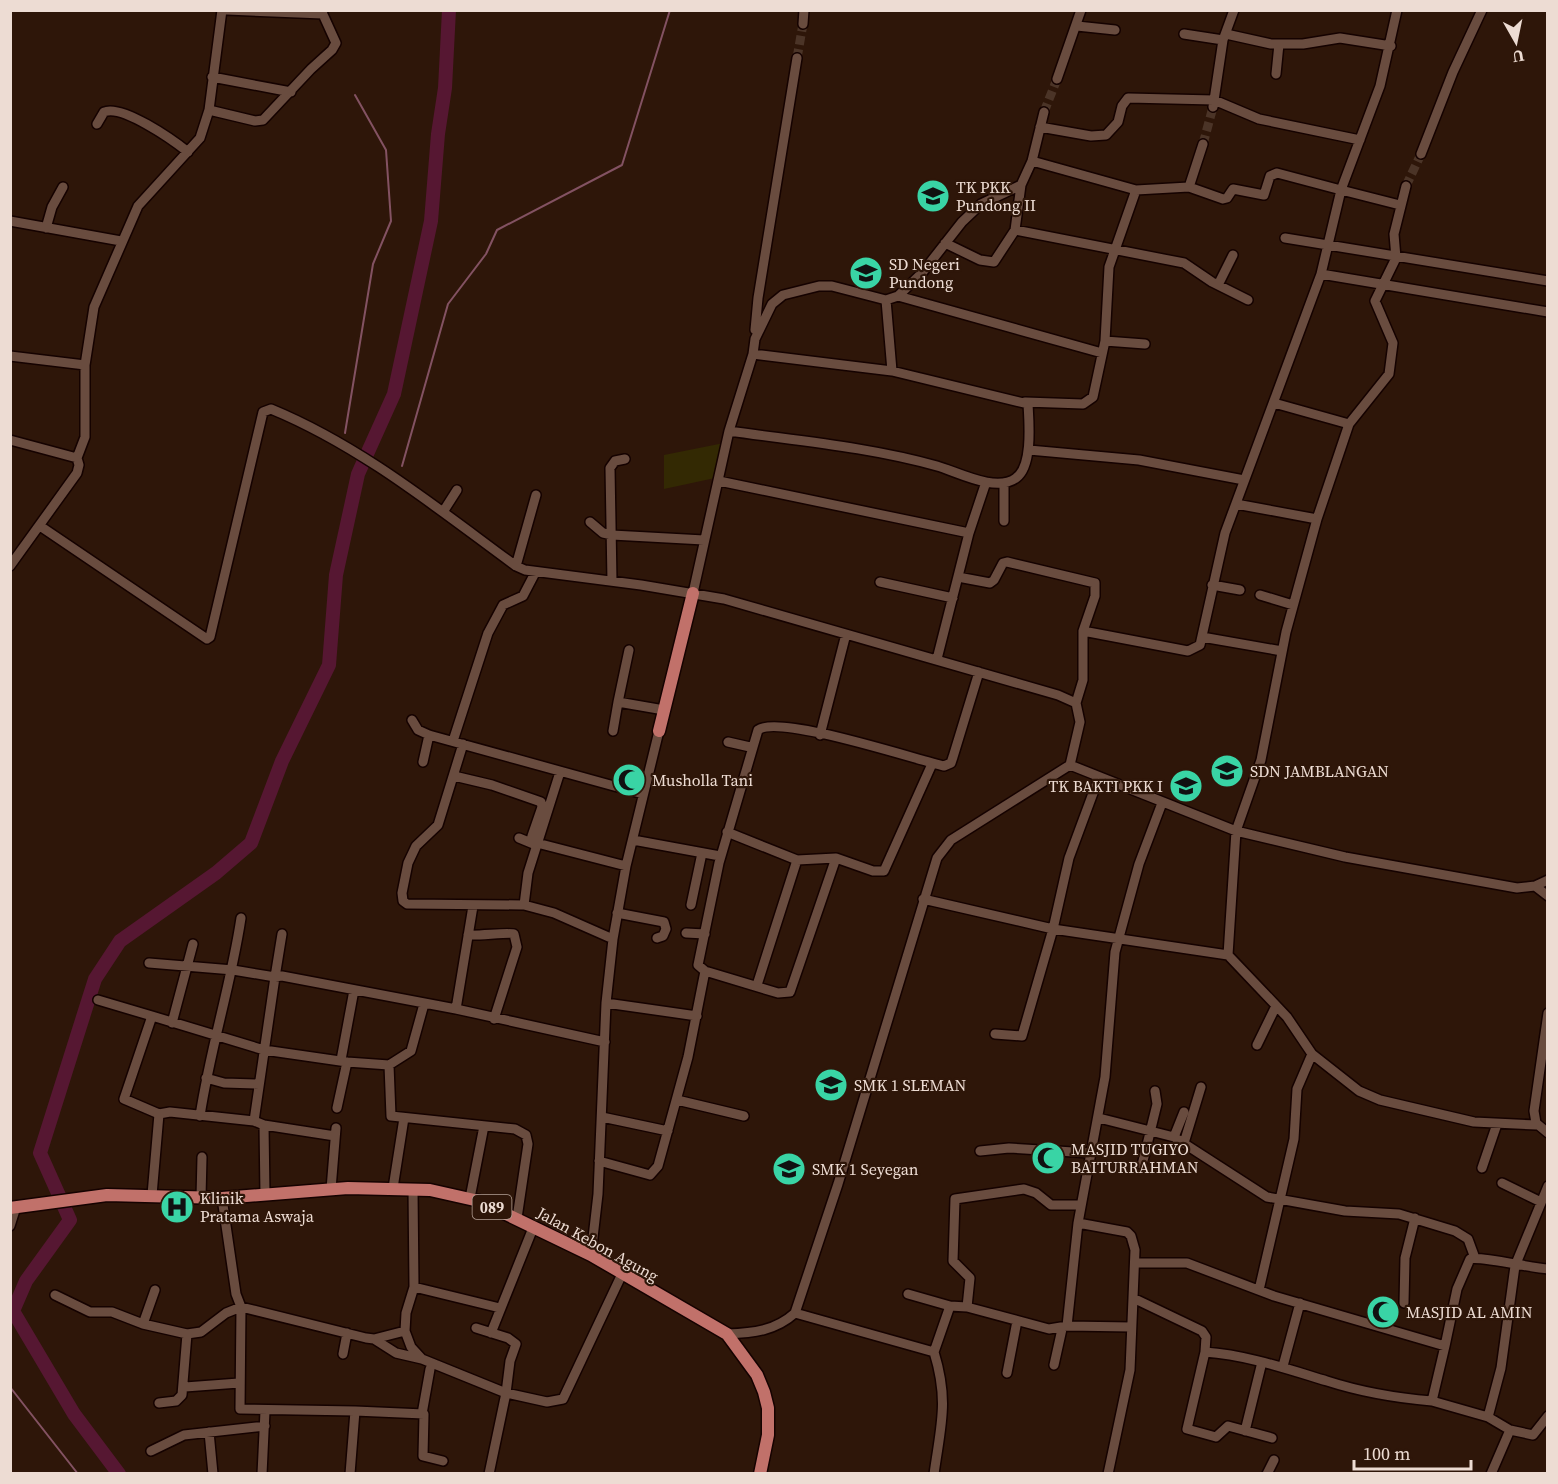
<svg xmlns="http://www.w3.org/2000/svg" width="1558" height="1484" viewBox="0 0 1558 1484" font-family="'Source Serif 4',serif">
	<rect width="100%" height="100%" fill="#2e1609"/>
	<path fill="#332903" d="M 724,443 L 715,478 L 664,489 L 664,455 Z"/>
	<g fill="none" stroke-linecap="round" stroke-linejoin="round">
		<path stroke="#835262" stroke-width="2" d="M 345,433 L 373,264 L 391,221 L 386,150 L 355,95
			M 402,466 L 448,304 L 486,254 L 497,230 L 622,165 L 670,10
			M 10,1387 L 78,1474"/>
		<path stroke="#561732" stroke-width="14" d="M 119,1474 L 74,1414 L 13,1311 L 26,1281 L 70,1220 L 40,1153 L 95,979 L 120,941 L 216,873 L 251,843 L 282,761 L 329,665 L 336,575 L 358,474 L 394,394 L 431,221 L 438,134 L 445,88 L 449,10"/>
		<path stroke="#4b3427" stroke-width="9" stroke-dasharray="9 4.5" stroke-linecap="butt" d="M 797,58 L 803,24
			M 1044,112 L 1057,79
			M 1203,144 L 1213,107
			M 1406,186 L 1421,154"/>
		<defs>
			<path id="minor" d="M 227,10 L 323,14
				M 803,24 L 804,10
				M 1077,26 L 1115,30
				M 1184,34 L 1223,40
				M 1226,34 L 1271,44 L 1303,44 L 1340,38 L 1391,46
				M 1276,74 L 1279,44
				M 212,77 L 291,92
				M 1057,79 L 1081,10
				M 1213,107 L 1223,40 L 1234,10
				M 209,110 L 255,121 L 263,120 L 311,69 L 332,50 L 336,43 L 321,10
				M 97,124 L 104,112 C 122,104 173,140 188,152
				M 1040,127 L 1091,136 L 1106,135 L 1118,122 L 1122,106 L 1128,98 L 1214,100 L 1259,119 L 1360,140
				M 1421,154 L 1453,72 L 1482,10
				M 1032,161 L 1136,190 L 1189,187 L 1223,199 L 1227,198 L 1233,189 L 1264,195 L 1270,176 L 1277,173 L 1341,190 L 1380,86 L 1397,10
				M 1189,187 L 1203,144
				M 10,221 L 121,241
				M 46,228 L 52,207 L 63,187
				M 1015,230 L 1184,263 L 1212,282 L 1248,300
				M 1285,238 L 1548,281
				M 945,243 L 980,260 L 994,262 L 1015,230 L 1021,185
				M 1321,274 L 1548,312
				M 1218,285 L 1233,255
				M 898,296 L 1102,353
				M 755,330 L 758,298 L 797,58
				M 1105,341 L 1145,344
				M 753,354 L 892,371
				M 10,356 L 85,365
				M 1025,402 L 1083,404 L 1093,397 L 1105,341 L 1109,267 L 1136,190
				M 1274,403 L 1349,424
				M 729,431 C 799,441 869,447 937,466 C 958,472 996,493 1016,478 C 1033,466 1029,422 1028,404 L 892,371 L 886,300
				M 10,440 L 77,458
				M 1029,450 L 1139,460 L 1244,480
				M 719,481 L 969,533
				M 1004,483 L 1004,521
				M 1236,504 L 1317,519
				M 443,512 L 457,490
				M 590,522 L 603,533 L 612,535 L 704,540
				M 40,526 L 207,639 L 210,637 L 263,412 L 271,409 C 361,446 438,509 516,566 L 525,570 L 641,585 L 724,599 L 1058,695 L 1076,703 L 1080,722 L 1070,765 L 1236,831 L 1345,857 L 1517,888 L 1535,886 L 1548,880
				M 10,566 L 77,473 L 79,465 L 77,458 L 85,437 L 85,365 L 94,307 L 138,206 L 200,138 L 209,110 L 222,10
				M 516,566 L 536,495
				M 958,577 L 990,583 L 994,580 L 1003,563 L 1007,562 L 1095,583 L 1095,596 L 1083,631
				M 612,581 L 610,468 L 615,461 L 625,459
				M 880,582 L 953,598
				M 1212,585 L 1240,590
				M 693,593 L 729,431 L 753,354 L 755,339 L 772,304 L 783,295 L 819,286 L 832,286 L 886,300 L 898,296 L 922,273 L 962,222 L 981,204 L 1021,185 L 1032,161 L 1044,112
				M 1260,595 L 1293,605
				M 1202,637 L 1282,651
				M 937,659 L 969,533 L 986,482
				M 618,702 L 629,650
				M 1076,703 L 1083,680 L 1083,631 L 1188,651 L 1200,645 L 1225,533 L 1321,274 L 1341,190 L 1400,205
				M 412,720 L 418,730 L 429,735 L 643,794
				M 613,731 L 618,702 L 664,710
				M 820,735 L 846,634
				M 453,741 L 488,633 L 503,605 L 523,596 L 535,573
				M 728,742 L 750,747
				M 463,744 L 438,825 L 416,846 L 408,863 L 402,893 L 403,901 L 407,904 L 524,905 L 554,913 L 613,939
				M 423,762 L 429,735
				M 454,776 L 492,785 L 541,802 L 542,807 L 532,836 L 537,843 L 626,866
				M 1099,777 L 1069,858 L 1053,929 L 1228,955 L 1287,1017 L 1312,1054 L 1359,1091 L 1380,1100 L 1474,1122 L 1537,1125
				M 727,832 L 797,860 L 836,858
				M 519,838 L 536,845
				M 633,840 L 720,856
				M 1535,886 L 1548,896
				M 923,899 L 1053,929 L 1022,1036 L 995,1034
				M 524,905 L 528,873 L 560,772
				M 691,905 L 702,853
				M 617,913 L 664,922 L 666,929 L 663,936 L 657,938
				M 686,933 L 705,934
				M 468,935 C 478,936 510,932 514,934 L 517,947 L 494,1019
				M 1228,955 L 1236,831 L 1261,760 L 1286,632 L 1317,519 L 1349,424 L 1389,374 L 1393,343 L 1375,301 L 1396,258 L 1394,234 L 1406,186
				M 149,963 L 233,970 L 275,977 L 282,934
				M 705,971 L 778,993 L 790,992 L 836,858 L 873,871 L 884,871 L 932,764
				M 757,985 L 797,860
				M 98,1000 L 152,1016
				M 606,1003 L 697,1016
				M 456,1009 L 473,906
				M 1548,1013 L 1534,1111 L 1536,1123 L 1548,1133
				M 172,1023 L 193,944
				M 1257,1045 L 1276,1006
				M 341,1060 L 354,990
				M 389,1065 L 391,1116 L 515,1129 L 526,1135 L 528,1144 L 517,1218
				M 206,1078 L 224,1083 L 259,1084
				M 677,1100 L 744,1116
				M 337,1108 L 347,1062
				M 159,1114 L 124,1099 L 152,1016 L 264,1050 L 347,1062 L 389,1065 L 411,1051 L 424,1004
				M 200,1116 C 210,1049 231,985 241,918
				M 602,1117 L 668,1131
				M 1099,1118 L 1174,1137 L 1267,1197 L 1345,1211 L 1399,1214 L 1455,1231 L 1468,1239 L 1475,1258
				M 264,1125 L 335,1136
				M 1174,1137 L 1184,1112
				M 1184,1143 L 1201,1087
				M 980,1151 L 1009,1148 L 1090,1153
				M 599,1161 L 650,1175 L 658,1166 L 688,1057 L 705,971 L 698,965 L 719,863 L 758,730 C 778,714 914,759 944,766 L 951,763 L 953,757 L 979,672
				M 1142,1165 L 1157,1104 L 1155,1091
				M 1482,1168 L 1497,1124
				M 1502,1183 L 1541,1202
				M 393,1188 L 404,1118
				M 331,1189 L 336,1128
				M 152,1195 L 159,1114 L 170,1112 L 254,1121
				M 265,1195 L 264,1125 L 254,1121 L 275,977 L 282,976 L 456,1009 L 605,1042
				M 201,1197 L 202,1157
				M 222,1198 L 236,1294 L 241,1307 L 240,1409 L 355,1411 L 350,1474
				M 470,1198 L 484,1126
				M 10,1226 L 16,1207
				M 591,1255 L 598,1194 L 606,1003 L 613,939 L 626,866 L 659,731
				M 1135,1263 L 1187,1263 L 1274,1296 L 1445,1346 L 1457,1289 L 1470,1259 C 1480,1256 1532,1268 1548,1269
				M 414,1287 L 500,1308
				M 1259,1290 L 1294,1139 L 1297,1089 L 1312,1054
				M 908,1294 L 950,1306
				M 55,1295 L 90,1312 L 112,1312 L 143,1324 L 187,1334 L 201,1332 L 226,1313 L 241,1307 L 366,1338 L 374,1339 L 405,1331 L 411,1347 L 422,1359 L 506,1393 L 510,1361 L 516,1344 L 508,1338 L 476,1328
				M 1133,1298 L 1202,1331 L 1206,1337 L 1205,1352
				M 1404,1303 L 1405,1258 L 1415,1218
				M 967,1307 L 970,1278 L 953,1261 L 955,1199 L 1024,1189 L 1036,1193 L 1051,1205 L 1080,1205
				M 795,1313 L 934,1352 L 950,1306 L 967,1307 L 1049,1329 L 1067,1326 L 1078,1223
				M 143,1324 L 155,1290
				M 1067,1326 L 1131,1327
				M 405,1331 L 406,1313 L 414,1287 L 413,1189
				M 491,1333 L 533,1228
				M 727,1334 C 753,1333 775,1331 795,1313 L 838,1184 L 937,858 L 951,840 L 1070,765
				M 374,1339 L 396,1353 L 422,1359
				M 343,1354 L 347,1333
				M 1054,1365 L 1062,1329
				M 1283,1366 L 1300,1303
				M 1007,1373 L 1017,1321
				M 185,1387 L 239,1383
				M 1432,1401 L 1488,1417
				M 159,1403 L 176,1401 L 182,1395 L 187,1334
				M 355,1411 L 424,1414 L 423,1456 L 443,1461
				M 422,1414 L 430,1369
				M 1510,1430 L 1533,1435 L 1548,1416
				M 1245,1431 L 1262,1362
				M 209,1432 L 213,1474
				M 1272,1438 L 1228,1426 L 1216,1437 L 1187,1429 L 1205,1352 C 1247,1355 1287,1369 1327,1381 C 1361,1392 1396,1398 1432,1401 L 1445,1346
				M 151,1451 L 184,1435 L 265,1426
				M 262,1474 L 265,1411
				M 489,1474 L 506,1393 L 547,1402 L 563,1399 L 622,1274
				M 934,1474 C 941,1424 949,1401 934,1352
				M 1108,1474 L 1130,1370 L 1135,1250 L 1131,1236 L 1127,1232 L 1078,1223 L 1105,1077 L 1115,952 L 1139,864 L 1162,803
				M 1267,1474 L 1274,1460
				M 1491,1474 L 1510,1430 L 1488,1417 L 1501,1368 L 1515,1266 L 1548,1186"/>
			<path id="major" d="M 659,731 L 693,593
				M 10,1208 L 107,1195 L 222,1198 L 348,1188 L 430,1190 L 479,1201 L 591,1255 L 727,1334 L 757,1375 L 764,1392 L 768,1408 L 768,1435 L 760,1474"/>
		</defs>
		<use href="#minor" stroke="#150200" stroke-width="12"/>
		<use href="#major" stroke="#150200" stroke-width="15"/>
		<use href="#minor" stroke="#694c3f" stroke-width="9"/>
		<use href="#major" stroke="#c1716a" stroke-width="12"/>
	</g>
	<defs>
		<symbol id="school-disc" viewBox="-11 -11 22 22"><circle r="9.5" fill="#39d4a5" stroke="#2e1609"/><path d="M0-5L7-2L0 1L-7-2ZM-4 1L0 2.5L4 1V4Q0 6-4 4Z" fill="#111"/></symbol>
		<symbol id="mosque-disc" viewBox="-11 -11 22 22"><circle r="9.5" fill="#39d4a5" stroke="#2e1609"/><path d="M3.5-4.9A6 6 0 1 0 3.5 4.9A5 5 0 1 1 3.5-4.9Z" fill="#111"/></symbol>
		<symbol id="hospital-disc" viewBox="-11 -11 22 22"><circle r="9.5" fill="#39d4a5" stroke="#2e1609"/><path d="M-5-5h3v3.5h4V-5h3V5h-3V1.5h-4V5h-3Z" fill="#111"/></symbol>
	</defs>
	<g fill-rule="evenodd">
		<use href="#school-disc" x="914" y="177" width="38" height="38"/>
		<use href="#school-disc" x="847" y="254" width="38" height="38"/>
		<use href="#school-disc" x="1208" y="752" width="38" height="38"/>
		<use href="#mosque-disc" x="610" y="761" width="38" height="38"/>
		<use href="#school-disc" x="1167" y="767" width="38" height="38"/>
		<use href="#school-disc" x="812" y="1066" width="38" height="38"/>
		<use href="#mosque-disc" x="1029" y="1139" width="38" height="38"/>
		<use href="#school-disc" x="770" y="1150" width="38" height="38"/>
		<use href="#hospital-disc" x="158" y="1188" width="38" height="38"/>
		<use href="#mosque-disc" x="1364" y="1293" width="38" height="38"/>
	</g>
	<g text-anchor="middle" dominant-baseline="central" stroke-width="4.5" stroke-linejoin="round" paint-order="stroke">
		<rect fill="#2e1609" stroke="#b4a196" stroke-width="1.5" x="472.5" y="1195" width="39" height="24" rx="4.5"/>
		<g font-size="15" font-weight="bold" fill="#eddcd3">
			<text x="492" y="1207">089</text>
		</g>
		<g font-size="16" fill="#eddcd3" stroke="#2e1609" text-anchor="start">
			<text x="956" y="187">TK PKK<tspan x="956" dy="18">Pundong II</tspan></text>
			<text x="889" y="264">SD Negeri<tspan x="889" dy="18">Pundong</tspan></text>
			<text x="1250" y="771">SDN JAMBLANGAN</text>
			<text x="652" y="780">Musholla Tani</text>
			<text x="1163" y="786" text-anchor="end">TK BAKTI PKK I</text>
			<text x="854" y="1085">SMK 1 SLEMAN</text>
			<text x="1071" y="1149">MASJID TUGIYO<tspan x="1071" dy="18">BAITURRAHMAN</tspan></text>
			<text x="812" y="1169">SMK 1 Seyegan</text>
			<text x="200" y="1198">Klinik<tspan x="200" dy="18">Pratama Aswaja</tspan></text>
			<text x="1406" y="1312">MASJID AL AMIN</text>
		</g>
		<g font-size="16" fill="#eddcd3" stroke="#2e1609">
			<text transform="translate(598 1244) rotate(29)">Jalan Kebon Agung</text>
		</g>
	</g>
	<rect width="1558" height="1484" fill="none" stroke="#eddcd3" stroke-width="24"/>
	<g transform="translate(1516 42) rotate(171)" stroke="#2e1609" stroke-width="4.5" paint-order="stroke">
	<path d="M0-4.5L10 22L0 15L-10 22Z" fill="#eddcd3"/>
	<text y="-9" font-size="16" font-weight="bold" text-anchor="middle" fill="#eddcd3">U</text>
	</g>
	<path d="M1354 1460v9h117v-9" fill="none" stroke="#eddcd3" stroke-width="3"/>
	<text x="1363" y="1460" font-size="18" fill="#eddcd3" stroke="#2e1609" stroke-width="4.5" paint-order="stroke">100 m</text>
</svg>
